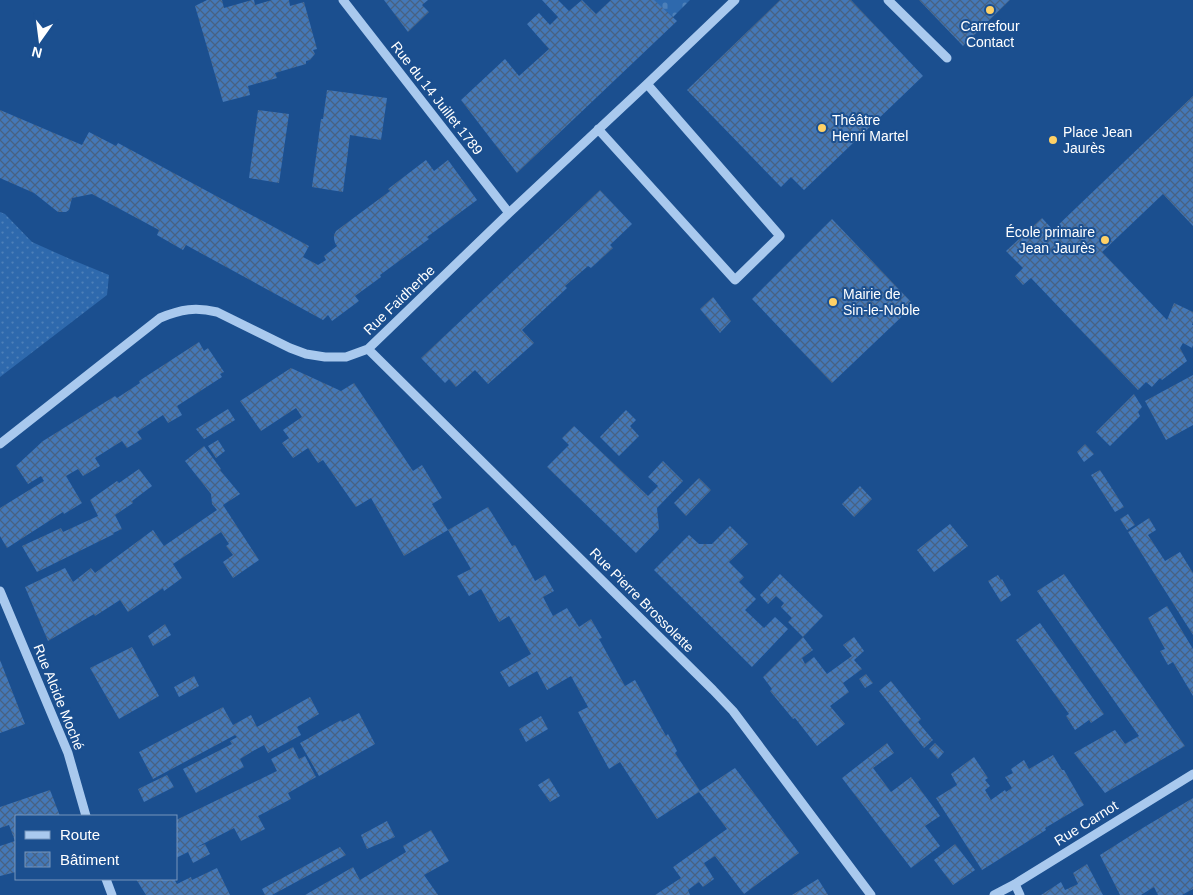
<svg xmlns="http://www.w3.org/2000/svg" width="1193" height="895" viewBox="0 0 1193 895" font-family="Helvetica,sans-serif">
	<defs>
		<pattern id="grass-dots" width="8" height="8" patternUnits="userSpaceOnUse" patternTransform="scale(1.25)"><rect width="8" height="8" fill="#2e69ad"/><path d="M2 2h.1M6 6h.1" fill="none" stroke="#4d80b9" stroke-width="1.8" stroke-linecap="round"/></pattern>
		<pattern id="cemetery-stones" width="16" height="16" patternUnits="userSpaceOnUse" patternTransform="scale(1.25)"><rect width="16" height="16" fill="#2e69ad"/><path d="M2 7V4a2 2 0 0 1 4 0v3zM10 15v-3a2 2 0 0 1 4 0v3z" fill="#4d80b9"/></pattern>
		<pattern id="building-cross-hatch" width="8" height="8" patternUnits="userSpaceOnUse" patternTransform="scale(1.25)"><rect width="8" height="8" fill="#4478b7"/><path d="M0 0l8 8M0 8l8-8" fill="none" stroke="#486282"/></pattern>
	</defs>
	<rect width="100%" height="100%" fill="#1b4f8f"/>
	<path fill="url(#grass-dots)" d="M 0,212 L 5,214 L 32,242 L 70,259 L 109,275 L 107,295 L 0,377 Z"/>
	<path fill="url(#cemetery-stones)" d="M 653,0 L 690,0 L 673,17 Z"/>
	<path fill="url(#building-cross-hatch)" d="M 207,0 L 222,0 L 224,8 L 252,0 L 254,0 L 255,5 L 272,0 L 289,0 L 290,6 L 304,2 L 317,49 L 313,50 L 315,54 L 310,60 L 306,61 L 306,64 L 275,73 L 277,78 L 248,86 L 250,95 L 223,102 L 195,6 Z
		M 384,0 L 428,0 L 422,5 L 429,12 L 408,32 Z
		M 542,0 L 558,0 L 569,11 L 582,0 L 596,14 L 611,0 L 654,0 L 677,21 L 517,173 L 461,100 L 505,59 L 519,76 L 549,49 L 527,24 L 539,13 L 550,25 L 558,17 Z
		M 780,0 L 851,0 L 923,76 L 804,190 L 791,177 L 781,187 L 687,90 Z
		M 919,0 L 1010,0 L 963,46 Z
		M 327,90 L 387,98 L 381,140 L 350,135 L 343,192 L 312,187 L 321,119 L 323,119 Z
		M 1193,96 L 1193,226 L 1163,194 L 1102,252 L 1167,320 L 1174,303 L 1193,312 L 1193,322 L 1192,325 L 1193,325 L 1193,345 L 1192,348 L 1183,343 L 1180,348 L 1187,361 L 1162,380 L 1160,378 L 1152,387 L 1146,382 L 1138,390 L 1031,278 L 1023,285 L 1015,276 L 1023,268 L 1006,251 L 1042,218 L 1053,230 Z
		M 0,110 L 82,145 L 89,132 L 116,146 L 118,143 L 309,246 L 303,257 L 318,265 L 326,260 L 324,256 L 337,246 L 335,243 L 334,239 L 334,235 L 336,231 L 390,191 L 388,189 L 426,160 L 434,171 L 448,160 L 477,200 L 427,237 L 429,239 L 380,275 L 381,277 L 355,296 L 359,301 L 332,321 L 328,315 L 323,320 L 186,245 L 183,250 L 157,235 L 159,230 L 92,194 L 72,198 L 69,210 L 66,212 L 58,212 L 34,193 L 0,178 Z
		M 258,110 L 289,114 L 279,183 L 249,178 Z
		M 600,190 L 632,224 L 610,245 L 613,248 L 591,268 L 588,266 L 565,286 L 567,288 L 522,330 L 534,343 L 488,384 L 475,370 L 456,387 L 449,379 L 445,383 L 421,358 Z
		M 832,219 L 914,305 L 832,383 L 752,299 Z
		M 713,297 L 731,321 L 720,333 L 700,309 Z
		M 199,342 L 204,351 L 208,348 L 224,372 L 220,374 L 222,377 L 177,406 L 182,415 L 168,423 L 163,415 L 137,432 L 142,439 L 127,448 L 122,441 L 95,458 L 100,466 L 83,476 L 78,469 L 66,476 L 82,503 L 64,514 L 63,512 L 7,548 L 0,536 L 0,508 L 44,481 L 41,476 L 28,484 L 16,466 L 43,441 L 115,396 L 117,398 L 140,383 L 139,381 Z
		M 291,368 L 341,391 L 354,383 L 413,471 L 422,465 L 442,498 L 432,504 L 448,530 L 404,556 L 371,498 L 356,507 L 323,460 L 318,463 L 308,448 L 293,458 L 282,443 L 289,438 L 283,430 L 302,417 L 296,408 L 261,431 L 240,401 Z
		M 1193,375 L 1193,425 L 1166,440 L 1145,401 Z
		M 1134,394 L 1142,407 L 1138,412 L 1140,416 L 1110,446 L 1096,432 Z
		M 228,409 L 235,420 L 204,439 L 196,429 Z
		M 626,410 L 636,420 L 630,426 L 639,436 L 619,456 L 600,437 Z
		M 574,426 L 648,496 L 658,486 L 648,477 L 663,461 L 683,481 L 657,508 L 659,529 L 636,553 L 547,467 L 569,445 L 562,438 Z
		M 218,440 L 225,451 L 216,458 L 208,446 Z
		M 1085,444 L 1094,454 L 1084,462 L 1077,452 Z
		M 204,446 L 221,469 L 220,470 L 240,494 L 223,505 L 259,560 L 233,578 L 223,562 L 233,555 L 226,546 L 229,544 L 221,532 L 173,564 L 182,578 L 164,591 L 163,588 L 128,612 L 120,600 L 95,616 L 94,614 L 48,641 L 25,587 L 65,568 L 73,582 L 91,568 L 95,573 L 153,530 L 164,546 L 217,510 L 212,504 L 211,494 L 185,461 Z
		M 139,469 L 152,486 L 132,501 L 133,503 L 115,515 L 122,529 L 113,533 L 114,534 L 37,572 L 22,546 L 61,528 L 63,532 L 98,516 L 90,500 L 117,481 L 119,483 Z
		M 1100,470 L 1124,507 L 1115,512 L 1091,475 Z
		M 699,478 L 711,490 L 686,516 L 674,503 Z
		M 860,486 L 872,499 L 854,517 L 842,504 Z
		M 488,507 L 512,546 L 515,545 L 535,581 L 545,575 L 554,591 L 543,597 L 553,616 L 567,608 L 579,627 L 591,619 L 602,638 L 599,639 L 625,686 L 635,680 L 666,736 L 668,734 L 677,751 L 675,753 L 700,791 L 735,768 L 799,853 L 744,894 L 715,856 L 704,863 L 714,879 L 703,887 L 699,882 L 688,890 L 690,895 L 655,895 L 681,878 L 673,867 L 727,829 L 699,792 L 657,819 L 620,762 L 609,769 L 578,712 L 588,707 L 571,676 L 547,690 L 537,671 L 509,687 L 500,672 L 531,654 L 509,616 L 499,622 L 481,589 L 469,596 L 457,576 L 471,569 L 448,530 Z
		M 1128,514 L 1135,525 L 1127,530 L 1120,519 Z
		M 1149,518 L 1156,530 L 1148,535 L 1165,561 L 1180,552 L 1193,573 L 1193,635 L 1128,532 Z
		M 950,524 L 968,546 L 934,572 L 917,550 Z
		M 730,526 L 748,544 L 729,562 L 744,577 L 739,582 L 756,599 L 745,610 L 764,628 L 775,617 L 788,629 L 752,667 L 654,570 L 689,535 L 699,544 L 712,544 Z
		M 780,574 L 823,616 L 803,637 L 788,622 L 792,618 L 781,607 L 784,603 L 776,596 L 768,604 L 760,595 Z
		M 1064,574 L 1185,746 L 1105,793 L 1074,753 L 1115,730 L 1125,744 L 1139,736 L 1037,591 Z
		M 998,575 L 1001,580 L 1002,579 L 1011,595 L 1001,602 L 988,581 Z
		M 1167,606 L 1193,649 L 1193,696 L 1173,662 L 1168,665 L 1160,651 L 1165,649 L 1148,618 Z
		M 1040,623 L 1104,714 L 1091,723 L 1089,720 L 1075,730 L 1066,716 L 1069,714 L 1016,640 Z
		M 165,624 L 171,635 L 153,646 L 148,636 Z
		M 803,637 L 813,650 L 802,658 L 805,664 L 814,657 L 827,674 L 852,656 L 843,645 L 854,637 L 864,651 L 854,660 L 862,669 L 843,683 L 849,692 L 830,706 L 845,724 L 817,746 L 795,718 L 793,719 L 770,691 L 772,689 L 763,677 Z
		M 132,647 L 159,696 L 119,719 L 90,668 Z
		M 0,660 L 25,724 L 0,733 Z
		M 866,674 L 873,683 L 865,688 L 859,679 Z
		M 194,676 L 199,686 L 179,697 L 174,687 Z
		M 891,681 L 921,719 L 918,722 L 933,740 L 924,748 L 879,691 Z
		M 310,697 L 319,714 L 297,727 L 301,735 L 268,753 L 264,745 L 253,751 L 240,759 L 244,767 L 196,793 L 183,769 L 232,744 L 230,741 L 237,737 L 235,735 L 153,779 L 139,752 L 223,707 L 233,725 L 251,715 L 257,727 Z
		M 359,713 L 375,744 L 319,776 L 300,743 L 341,720 L 342,722 Z
		M 541,716 L 548,729 L 526,742 L 519,729 Z
		M 887,743 L 894,753 L 873,768 L 891,792 L 911,777 L 940,816 L 925,826 L 940,846 L 911,868 L 842,778 Z
		M 935,743 L 944,752 L 938,759 L 929,749 Z
		M 293,747 L 299,759 L 305,756 L 316,777 L 288,793 L 291,799 L 258,816 L 265,829 L 241,841 L 234,828 L 195,848 L 205,844 L 210,854 L 193,863 L 188,852 L 176,858 L 176,820 L 277,771 L 271,759 Z
		M 1053,755 L 1062,770 L 1064,770 L 1084,805 L 1045,828 L 1046,830 L 982,870 L 936,798 L 957,785 L 951,774 L 974,757 L 988,778 L 985,780 L 990,786 L 985,790 L 991,800 L 1005,790 L 1006,792 L 1012,788 L 1005,777 L 1013,773 L 1011,769 L 1024,760 L 1029,769 Z
		M 167,775 L 174,787 L 144,802 L 138,789 Z
		M 549,778 L 560,796 L 550,802 L 538,785 Z
		M 50,790 L 60,816 L 16,816 L 16,872 L 0,876 L 0,846 L 15,841 L 9,825 L 0,828 L 0,807 Z
		M 1193,798 L 1193,889 L 1182,895 L 1158,895 L 1154,887 L 1141,895 L 1120,895 L 1100,855 L 1141,829 Z
		M 387,821 L 395,837 L 367,849 L 361,835 Z
		M 431,830 L 449,861 L 424,875 L 438,895 L 305,895 L 353,867 L 360,880 L 406,852 L 403,846 Z
		M 955,844 L 975,870 L 953,885 L 934,860 Z
		M 340,847 L 346,855 L 272,895 L 265,895 L 262,889 Z
		M 1087,864 L 1103,895 L 1041,895 L 1061,882 L 1065,890 L 1078,884 L 1073,873 Z
		M 217,868 L 230,895 L 146,895 L 136,879 L 174,879 L 177,884 L 191,877 L 192,880 Z
		M 818,879 L 828,895 L 792,895 Z"/>
	<g fill="none" stroke-linecap="round" stroke-linejoin="round">
		<path stroke="#a9c9ee" stroke-width="9" d="M 343,0 L 509,213
			M 888,0 L 947,58
			M 598,129 L 735,280 L 780,236 L 647,84
			M 368,349 L 713,690 L 733,711 L 871,895
			M 0,444 L 160,318 C 181,309 196,307 217,312 L 290,348 L 306,354 L 325,357 L 346,357 L 368,349 L 509,213 L 647,84 L 735,0
			M 0,591 L 68,753 L 86,816
			M 106,879 L 112,895
			M 1015,884 L 1020,895
			M 994,895 L 1015,884 L 1193,774"/>
	</g>
	<g fill="#ffd166" stroke="#1b4f8f" stroke-width="2">
		<circle cx="990" cy="10" r="5"/>
		<circle cx="822" cy="128" r="5"/>
		<circle cx="1053" cy="140" r="5"/>
		<circle cx="1105" cy="240" r="5"/>
		<circle cx="833" cy="302" r="5"/>
	</g>
	<g text-anchor="middle" dominant-baseline="central" stroke-width="4" stroke-linejoin="round" paint-order="stroke">
		<g font-size="14" fill="#fff" stroke="#1b4f8f" text-anchor="start">
			<text x="990" y="26" text-anchor="middle">Carrefour<tspan x="990" dy="16">Contact</tspan></text>
			<text x="832" y="120">Théâtre<tspan x="832" dy="16">Henri Martel</tspan></text>
			<text x="1063" y="132">Place Jean<tspan x="1063" dy="16">Jaurès</tspan></text>
			<text x="1095" y="232" text-anchor="end">École primaire<tspan x="1095" dy="16">Jean Jaurès</tspan></text>
			<text x="843" y="294">Mairie de<tspan x="843" dy="16">Sin-le-Noble</tspan></text>
		</g>
		<g font-size="14" fill="#fff" stroke="#1b4f8f">
			<text transform="translate(437 98) rotate(52)">Rue du 14 Juillet 1789</text>
			<text transform="translate(399 300) rotate(-44)">Rue Faidherbe</text>
			<text transform="translate(642 600) rotate(45)">Rue Pierre Brossolette</text>
			<text transform="translate(59 697) rotate(68)">Rue Alcide Moché</text>
			<text transform="translate(1086 823) rotate(-32)">Rue Carnot</text>
		</g>
	</g>
	<rect x="15" y="815" width="162" height="65" fill="#1b4f8f" stroke="#7695bc"/>
	<rect x="25" y="831" width="25" height="8" fill="#a9c9ee" stroke="#7695bc"/>
	<text x="60" y="840" font-size="15" fill="#ffffff">Route</text>
	<rect x="25" y="852" width="25" height="15" fill="url(#building-cross-hatch)" stroke="#7695bc"/>
	<text x="60" y="865" font-size="15" fill="#ffffff">Bâtiment</text>
	<g transform="translate(40 40) rotate(194)" stroke="#1b4f8f" stroke-width="4" paint-order="stroke">
	<path d="M0-4L9 19L0 12L-9 19Z" fill="#ffffff"/>
	<text y="-8" font-size="14" font-weight="bold" text-anchor="middle" fill="#ffffff">N</text>
	</g>
</svg>
